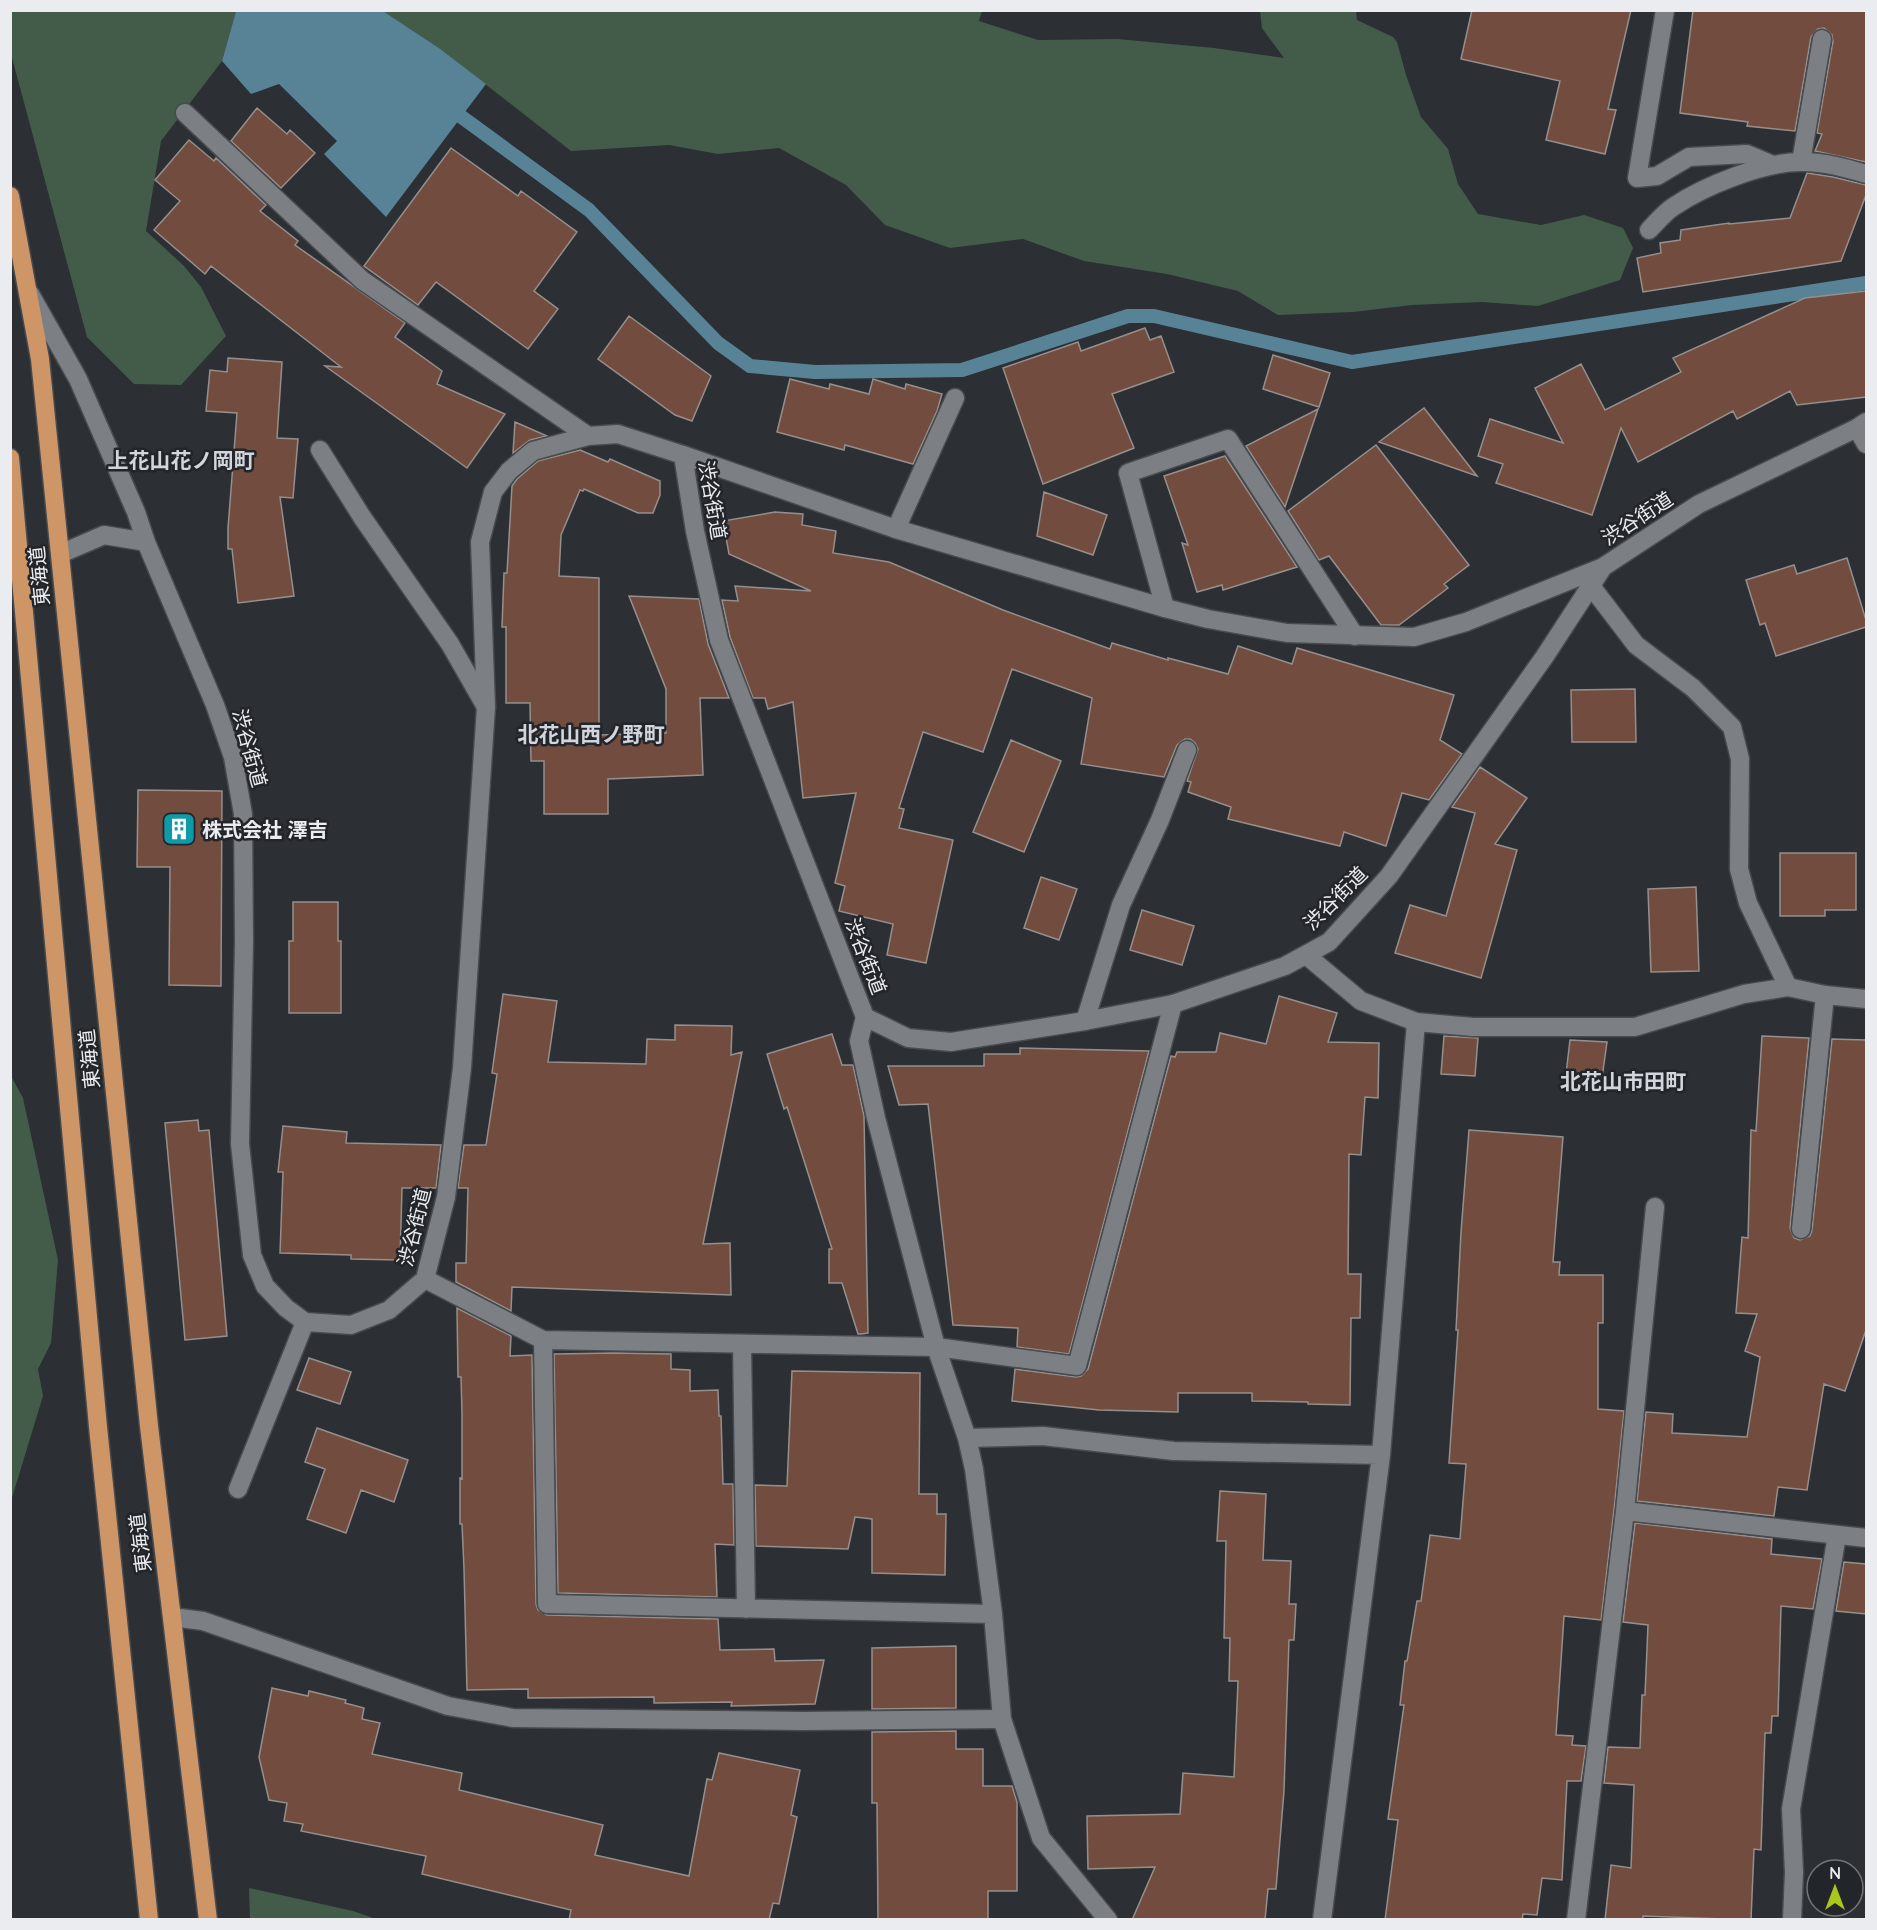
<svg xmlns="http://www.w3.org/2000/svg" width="1877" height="1930" viewBox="0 0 1877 1930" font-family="Quicksand,'Noto Sans JP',sans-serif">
	<rect width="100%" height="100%" fill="#2c2f33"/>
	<path fill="#425c49" d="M 10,11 L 236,11 L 222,61 L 161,141 L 146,231 L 184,266 L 201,287 L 226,336 L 181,385 L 134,384 L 87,337 L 11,54 Z
		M 383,11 L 982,11 L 979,21 L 1038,40 L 1117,39 L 1214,48 L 1284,58 L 1262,28 L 1260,11 L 1356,11 L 1357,20 L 1393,37 L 1397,42 L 1406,75 L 1421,117 L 1448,149 L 1458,184 L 1478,214 L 1541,225 L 1584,215 L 1623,228 L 1633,248 L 1620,280 L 1538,306 L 1482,302 L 1412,305 L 1353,312 L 1278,315 L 1238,291 L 1167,274 L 1084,261 L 1023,239 L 950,248 L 885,225 L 846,185 L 779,148 L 718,154 L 669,145 L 571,151 L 439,48 Z
		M 11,1076 L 23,1098 L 58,1260 L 51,1343 L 38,1369 L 43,1396 L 11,1501 Z
		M 249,1888 L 353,1911 L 376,1919 L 250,1919 Z"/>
	<path fill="#588396" d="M 236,11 L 383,11 L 439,48 L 486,84 L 386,217 L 324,154 L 337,141 L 279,84 L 251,94 L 222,61 Z"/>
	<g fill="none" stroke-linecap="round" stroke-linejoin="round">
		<path stroke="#588396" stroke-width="14" d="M 448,107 L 589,210 L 718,343 L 750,366 L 815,372 L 962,370 L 1128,316 L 1154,316 L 1352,362 L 1866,283"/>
	</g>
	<path fill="#724d3f" stroke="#958f8d" stroke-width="1.5" d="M 1472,10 L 1631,10 L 1608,109 L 1616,110 L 1605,154 L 1546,140 L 1560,81 L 1461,59 Z
		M 1693,10 L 1866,10 L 1866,162 L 1815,151 L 1822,134 L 1817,133 L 1833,41 L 1832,35 L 1824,28 L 1818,29 L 1811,37 L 1795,131 L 1747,126 L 1748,122 L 1680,113 Z
		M 257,108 L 287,134 L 290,130 L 315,153 L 281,188 L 231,141 Z
		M 189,140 L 214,161 L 216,158 L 266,205 L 260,211 L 298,241 L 295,245 L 405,323 L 395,337 L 442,371 L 437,384 L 505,414 L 467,468 L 325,366 L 341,367 L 211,266 L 205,274 L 154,230 L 180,201 L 155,180 Z
		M 451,148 L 518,196 L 521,191 L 577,232 L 534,291 L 558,309 L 528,349 L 436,282 L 418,305 L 364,266 Z
		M 1807,173 L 1833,177 L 1866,185 L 1866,195 L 1841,261 L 1643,292 L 1637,258 L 1661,253 L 1660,243 L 1680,240 L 1681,230 L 1729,223 L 1729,224 L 1790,218 Z
		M 1866,291 L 1866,397 L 1797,405 L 1790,391 L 1737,419 L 1733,411 L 1638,462 L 1621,428 L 1592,515 L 1496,483 L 1503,464 L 1478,456 L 1490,419 L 1563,443 L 1535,388 L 1581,364 L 1605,410 L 1681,372 L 1673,358 L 1805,298 Z
		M 629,316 L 711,376 L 692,421 L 675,415 L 598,359 Z
		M 1145,328 L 1150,340 L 1161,336 L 1174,372 L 1112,394 L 1134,448 L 1043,484 L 1003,368 L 1078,342 L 1081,351 Z
		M 1273,355 L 1330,373 L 1319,407 L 1263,389 Z
		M 228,358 L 282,362 L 277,438 L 298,439 L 293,498 L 280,497 L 294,596 L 238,603 L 232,549 L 228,549 L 228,528 L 237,413 L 206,411 L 210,370 L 227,372 Z
		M 790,379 L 829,389 L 830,384 L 869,394 L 873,379 L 905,389 L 906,384 L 942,394 L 937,411 L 913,464 L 845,445 L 844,450 L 777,432 Z
		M 1424,408 L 1477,476 L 1379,442 Z
		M 1318,409 L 1285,507 L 1246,446 Z
		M 515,422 L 547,436 L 530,440 L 513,453 Z
		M 1376,445 L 1469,565 L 1444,584 L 1448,588 L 1399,625 L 1381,625 L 1329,556 L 1319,560 L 1288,511 Z
		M 580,450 L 608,462 L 610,459 L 660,481 L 660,495 L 653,513 L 638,513 L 584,489 L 583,491 L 580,490 L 561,535 L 559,576 L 599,578 L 599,735 L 666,733 L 666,689 L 629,596 L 699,599 L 708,644 L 729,698 L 700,698 L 703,775 L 608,779 L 608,814 L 544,814 L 544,761 L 531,761 L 530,703 L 506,703 L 506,627 L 502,627 L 504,573 L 507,573 L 512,486 L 517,479 L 538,461 Z
		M 1225,456 L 1297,567 L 1223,590 L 1222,585 L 1197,592 L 1182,543 L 1188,545 L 1164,476 Z
		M 1044,492 L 1107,515 L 1093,555 L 1037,536 Z
		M 775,512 L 803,514 L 802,525 L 836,531 L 833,553 L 889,562 L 1003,610 L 1110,649 L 1112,643 L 1168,660 L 1168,658 L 1228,674 L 1238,646 L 1292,664 L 1297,648 L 1454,695 L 1440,740 L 1462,754 L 1429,800 L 1402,793 L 1386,846 L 1344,832 L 1340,846 L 1228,819 L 1231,807 L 1188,792 L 1191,782 L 1187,781 L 1198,749 L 1195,743 L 1190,739 L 1185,739 L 1177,745 L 1164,777 L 1081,764 L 1092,698 L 1012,669 L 983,752 L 923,732 L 899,808 L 904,809 L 899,828 L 953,840 L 926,963 L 887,955 L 893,924 L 839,911 L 845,886 L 835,883 L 856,793 L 803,798 L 793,702 L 768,709 L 765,698 L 753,698 L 730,637 L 722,600 L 738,601 L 735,586 L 811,591 L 729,554 L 723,521 Z
		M 1847,558 L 1866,620 L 1866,627 L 1776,656 L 1765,623 L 1760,625 L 1746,580 L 1794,565 L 1797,574 Z
		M 1635,689 L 1636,742 L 1572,742 L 1571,690 Z
		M 1011,740 L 1061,761 L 1024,852 L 973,832 Z
		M 1480,767 L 1527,798 L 1495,844 L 1517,850 L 1481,978 L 1395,953 L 1410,905 L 1446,916 L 1475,813 L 1452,807 Z
		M 138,790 L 222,791 L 221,986 L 169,985 L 170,867 L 137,867 Z
		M 1780,853 L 1856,853 L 1856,910 L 1825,910 L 1825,916 L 1780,916 Z
		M 1041,877 L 1077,889 L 1059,940 L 1024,928 Z
		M 1696,887 L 1699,971 L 1651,972 L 1648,889 Z
		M 293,902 L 338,902 L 338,941 L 341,941 L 341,1013 L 289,1013 L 289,941 L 293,941 Z
		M 1142,910 L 1194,926 L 1182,965 L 1130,950 Z
		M 503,994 L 557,1001 L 548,1062 L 646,1064 L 647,1039 L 675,1040 L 675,1025 L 732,1026 L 731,1055 L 742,1052 L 703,1244 L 730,1243 L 731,1295 L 512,1287 L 511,1311 L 456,1282 L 456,1263 L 466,1263 L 468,1188 L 458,1188 L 464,1145 L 486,1145 L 497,1074 L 492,1073 Z
		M 1279,996 L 1337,1013 L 1328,1042 L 1379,1043 L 1378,1098 L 1365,1097 L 1361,1155 L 1349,1154 L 1348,1274 L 1361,1274 L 1360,1318 L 1351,1318 L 1350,1405 L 1308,1404 L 1308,1402 L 1252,1401 L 1252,1393 L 1178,1393 L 1178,1412 L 1099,1410 L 1012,1401 L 1015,1369 L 1076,1377 L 1081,1376 L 1088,1369 L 1171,1056 L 1175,1057 L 1177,1052 L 1216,1052 L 1220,1033 L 1266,1044 Z
		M 832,1034 L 842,1065 L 853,1065 L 864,1116 L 868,1333 L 861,1334 L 858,1334 L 842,1283 L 829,1283 L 829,1249 L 832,1249 L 787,1107 L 784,1109 L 767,1054 Z
		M 1444,1036 L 1478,1038 L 1475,1076 L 1441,1074 Z
		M 1762,1036 L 1809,1038 L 1790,1228 L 1794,1238 L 1800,1240 L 1810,1236 L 1812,1230 L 1832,1039 L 1866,1040 L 1866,1330 L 1845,1391 L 1824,1384 L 1807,1490 L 1778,1487 L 1774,1516 L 1637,1501 L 1646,1412 L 1673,1414 L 1672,1433 L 1747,1437 L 1760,1357 L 1745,1351 L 1757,1314 L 1736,1313 L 1742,1237 L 1748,1238 L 1751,1130 L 1756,1131 Z
		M 1570,1040 L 1607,1042 L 1602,1078 L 1566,1074 Z
		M 1020,1048 L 1149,1051 L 1069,1354 L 1017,1347 L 1018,1328 L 953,1325 L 928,1104 L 899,1105 L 888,1066 L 984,1066 L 984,1054 L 1020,1054 Z
		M 198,1120 L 199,1131 L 209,1130 L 227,1336 L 185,1340 L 165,1123 Z
		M 283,1126 L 347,1132 L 346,1143 L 441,1145 L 436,1188 L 402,1188 L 400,1260 L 351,1259 L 351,1255 L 280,1253 L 283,1172 L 278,1172 Z
		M 1469,1130 L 1563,1137 L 1553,1262 L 1560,1262 L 1559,1275 L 1603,1275 L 1603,1323 L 1598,1323 L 1598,1409 L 1624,1411 L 1614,1510 L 1601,1620 L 1564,1616 L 1556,1735 L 1573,1736 L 1572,1745 L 1586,1746 L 1581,1781 L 1567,1781 L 1562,1880 L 1542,1878 L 1537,1915 L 1523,1914 L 1522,1920 L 1385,1920 L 1398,1820 L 1388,1819 L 1404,1705 L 1400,1705 L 1405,1661 L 1407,1661 L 1417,1601 L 1421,1601 L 1430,1535 L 1460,1539 L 1466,1464 L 1449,1463 L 1458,1330 L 1456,1330 L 1461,1232 Z
		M 457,1308 L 511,1336 L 510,1356 L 532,1355 L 536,1604 L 538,1610 L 547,1615 L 718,1619 L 720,1650 L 774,1649 L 775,1661 L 824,1660 L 815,1704 L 731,1706 L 732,1702 L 654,1703 L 654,1697 L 528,1698 L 528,1689 L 467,1690 L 464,1569 L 462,1524 L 460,1524 L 460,1478 L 462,1479 L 462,1414 L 461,1377 L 458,1377 Z
		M 613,1353 L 671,1354 L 671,1369 L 690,1370 L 690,1391 L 718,1390 L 719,1416 L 721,1416 L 723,1484 L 733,1484 L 734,1545 L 715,1544 L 717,1597 L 558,1593 L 554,1354 Z
		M 309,1358 L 351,1372 L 340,1404 L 297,1390 Z
		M 792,1371 L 920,1373 L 919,1494 L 937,1494 L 937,1514 L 946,1514 L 945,1575 L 872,1573 L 872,1519 L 855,1517 L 848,1549 L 756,1546 L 755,1485 L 787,1486 Z
		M 317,1428 L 408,1460 L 394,1502 L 361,1490 L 346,1533 L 307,1519 L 325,1469 L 305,1462 Z
		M 1220,1491 L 1266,1494 L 1263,1560 L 1291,1561 L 1289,1604 L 1296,1604 L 1294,1640 L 1289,1640 L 1284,1791 L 1276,1889 L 1268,1889 L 1265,1920 L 1132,1920 L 1155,1867 L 1088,1869 L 1087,1816 L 1180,1814 L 1183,1773 L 1234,1777 L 1238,1681 L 1229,1681 L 1230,1638 L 1224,1638 L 1226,1541 L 1217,1541 Z
		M 1635,1523 L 1772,1539 L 1771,1554 L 1822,1559 L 1813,1609 L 1781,1606 L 1778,1716 L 1772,1716 L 1771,1733 L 1765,1733 L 1761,1850 L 1754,1849 L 1751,1920 L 1643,1916 L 1643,1920 L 1605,1920 L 1611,1865 L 1631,1868 L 1634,1785 L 1604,1783 L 1608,1747 L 1640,1748 L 1642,1695 L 1645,1695 L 1648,1625 L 1623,1622 Z
		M 1844,1562 L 1866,1564 L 1866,1614 L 1836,1611 Z
		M 956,1646 L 956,1708 L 872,1709 L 872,1648 Z
		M 272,1688 L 308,1696 L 309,1691 L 346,1700 L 345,1703 L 364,1708 L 362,1719 L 380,1723 L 372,1754 L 462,1773 L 459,1790 L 603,1825 L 595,1855 L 689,1876 L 707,1779 L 712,1780 L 719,1753 L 800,1770 L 791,1815 L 797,1817 L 779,1904 L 773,1903 L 769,1920 L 569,1920 L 571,1910 L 422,1874 L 426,1856 L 301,1831 L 303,1824 L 284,1821 L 287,1803 L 269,1800 L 259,1757 Z
		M 956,1731 L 956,1749 L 983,1749 L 983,1786 L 1012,1786 L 1017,1802 L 1017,1891 L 988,1891 L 988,1920 L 878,1920 L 877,1803 L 872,1803 L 872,1732 Z"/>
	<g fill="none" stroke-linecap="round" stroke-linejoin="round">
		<defs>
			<path id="lane" d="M 1665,10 L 1637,178 L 1657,176 L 1689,157 L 1747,154 L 1773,165
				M 185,113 L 362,280 L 588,436
				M 1801,162 L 1822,39
				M 1649,230 C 1657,222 1664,213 1673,207 C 1704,186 1765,161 1803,162 C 1825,162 1846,168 1866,174
				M 320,450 L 362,517 L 450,644 L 486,707
				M 896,529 L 955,398
				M 1165,608 L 1128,473 L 1228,439 L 1355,636
				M 1306,955 L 1361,1001 L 1416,1022 L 1473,1027 L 1635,1027 L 1744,994 L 1788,987 L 1748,903 L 1739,869 L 1740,759 L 1732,727 L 1693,688 L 1636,645 L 1591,586
				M 1085,1021 L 1121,905 L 1160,820 L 1187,750
				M 1801,1229 L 1825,995
				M 936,1347 L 1077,1366 L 1173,1004
				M 238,1489 L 305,1322
				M 1625,1511 L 1866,1538
				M 172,1617 L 203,1621 L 448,1706 L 513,1718 L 803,1721 L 1002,1719
				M 1576,1920 L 1625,1511 L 1655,1207
				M 1792,1920 L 1794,1872 L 1791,1809 L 1837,1535"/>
			<path id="street" d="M 1857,428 L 1866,444
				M 683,455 L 896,529 L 1165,608 L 1208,619 L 1287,633 L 1414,637 L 1466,622 L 1603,567
				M 1788,987 L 1825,995 L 1866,999
				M 865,1017 L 859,1041 L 876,1118 L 936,1347 L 967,1438 L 974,1469 L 993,1614 L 1002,1719 L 1041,1838 L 1108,1920
				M 425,1279 L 543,1340 L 547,1604 L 993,1614
				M 543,1340 L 936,1347
				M 742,1344 L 746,1609
				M 967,1438 L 1043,1436 L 1174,1451 L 1381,1455
				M 1322,1920 L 1381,1455 L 1416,1022"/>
			<path id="secondary" d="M 30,294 L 78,379 L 136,512 L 146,542 L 215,705 L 233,757 L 243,814 L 244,942 L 240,1144 L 252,1255 L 265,1286 L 286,1308 L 305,1322 L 351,1325 L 389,1310 L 425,1279 L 446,1197 L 462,1068 L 486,707 L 480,542 L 493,492 L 509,471 L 533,451 L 588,436 L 618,434 L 683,455 L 695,531 L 719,640 L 865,1017 L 908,1038 L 951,1042 L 1085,1021 L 1173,1004 L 1285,966 L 1329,942 L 1389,876 L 1545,656 L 1603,567 L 1699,504 L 1857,428 L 1866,422
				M 60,554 L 104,535 L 146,542"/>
			<path id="highway" d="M 10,196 L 40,359 L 149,1426 L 208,1920
				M 10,458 L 98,1427 L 149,1920"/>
		</defs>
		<use href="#lane" stroke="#474a4e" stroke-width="21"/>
		<use href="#street" stroke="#474a4e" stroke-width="21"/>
		<use href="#secondary" stroke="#474a4e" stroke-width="21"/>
		<use href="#highway" stroke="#474a4e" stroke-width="21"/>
		<use href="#lane" stroke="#7c8084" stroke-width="18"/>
		<use href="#street" stroke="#7c8084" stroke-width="18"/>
		<use href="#secondary" stroke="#7c8084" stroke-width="18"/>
		<use href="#highway" stroke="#ce9567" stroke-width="18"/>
	</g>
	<defs>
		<symbol id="building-square" viewBox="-11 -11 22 22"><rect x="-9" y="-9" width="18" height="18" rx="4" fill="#0f9aa8" stroke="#222529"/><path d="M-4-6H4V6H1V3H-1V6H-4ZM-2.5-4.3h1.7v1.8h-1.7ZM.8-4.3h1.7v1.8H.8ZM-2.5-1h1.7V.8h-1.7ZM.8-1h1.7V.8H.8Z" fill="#fff"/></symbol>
	</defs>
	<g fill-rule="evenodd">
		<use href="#building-square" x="160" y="810" width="38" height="38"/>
	</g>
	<g text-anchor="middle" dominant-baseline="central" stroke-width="5" stroke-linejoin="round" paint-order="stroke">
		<g font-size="20" fill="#eaecef" stroke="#222529">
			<text transform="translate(713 500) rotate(80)">渋谷街道</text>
			<text transform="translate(1637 518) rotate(-33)">渋谷街道</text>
			<text transform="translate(39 576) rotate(-96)">東海道</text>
			<text transform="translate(250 748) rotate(75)">渋谷街道</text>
			<text transform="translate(1335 898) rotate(-45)">渋谷街道</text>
			<text transform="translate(866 956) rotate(69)">渋谷街道</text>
			<text transform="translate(89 1059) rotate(-96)">東海道</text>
			<text transform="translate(414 1227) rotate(-76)">渋谷街道</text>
			<text transform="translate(140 1543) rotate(-97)">東海道</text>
		</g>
		<g font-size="20" font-weight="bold" fill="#eaecef" stroke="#222529" text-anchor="start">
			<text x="202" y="829">株式会社 澤吉</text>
		</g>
		<g font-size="21" font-weight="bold" fill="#d2d6dc" stroke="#222529">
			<text x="181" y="460">上花山花ノ岡町</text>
			<text x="591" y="734">北花山西ノ野町</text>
			<text x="1623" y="1081">北花山市田町</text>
		</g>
	</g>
	<rect width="1877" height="1930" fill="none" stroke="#eaecef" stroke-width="24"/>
	<g transform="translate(1835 1888)"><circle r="28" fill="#222529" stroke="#727578" stroke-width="1.5"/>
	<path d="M0-4.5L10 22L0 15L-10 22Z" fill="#a9c71a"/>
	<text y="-9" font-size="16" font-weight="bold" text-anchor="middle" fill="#eaecef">N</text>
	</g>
</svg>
